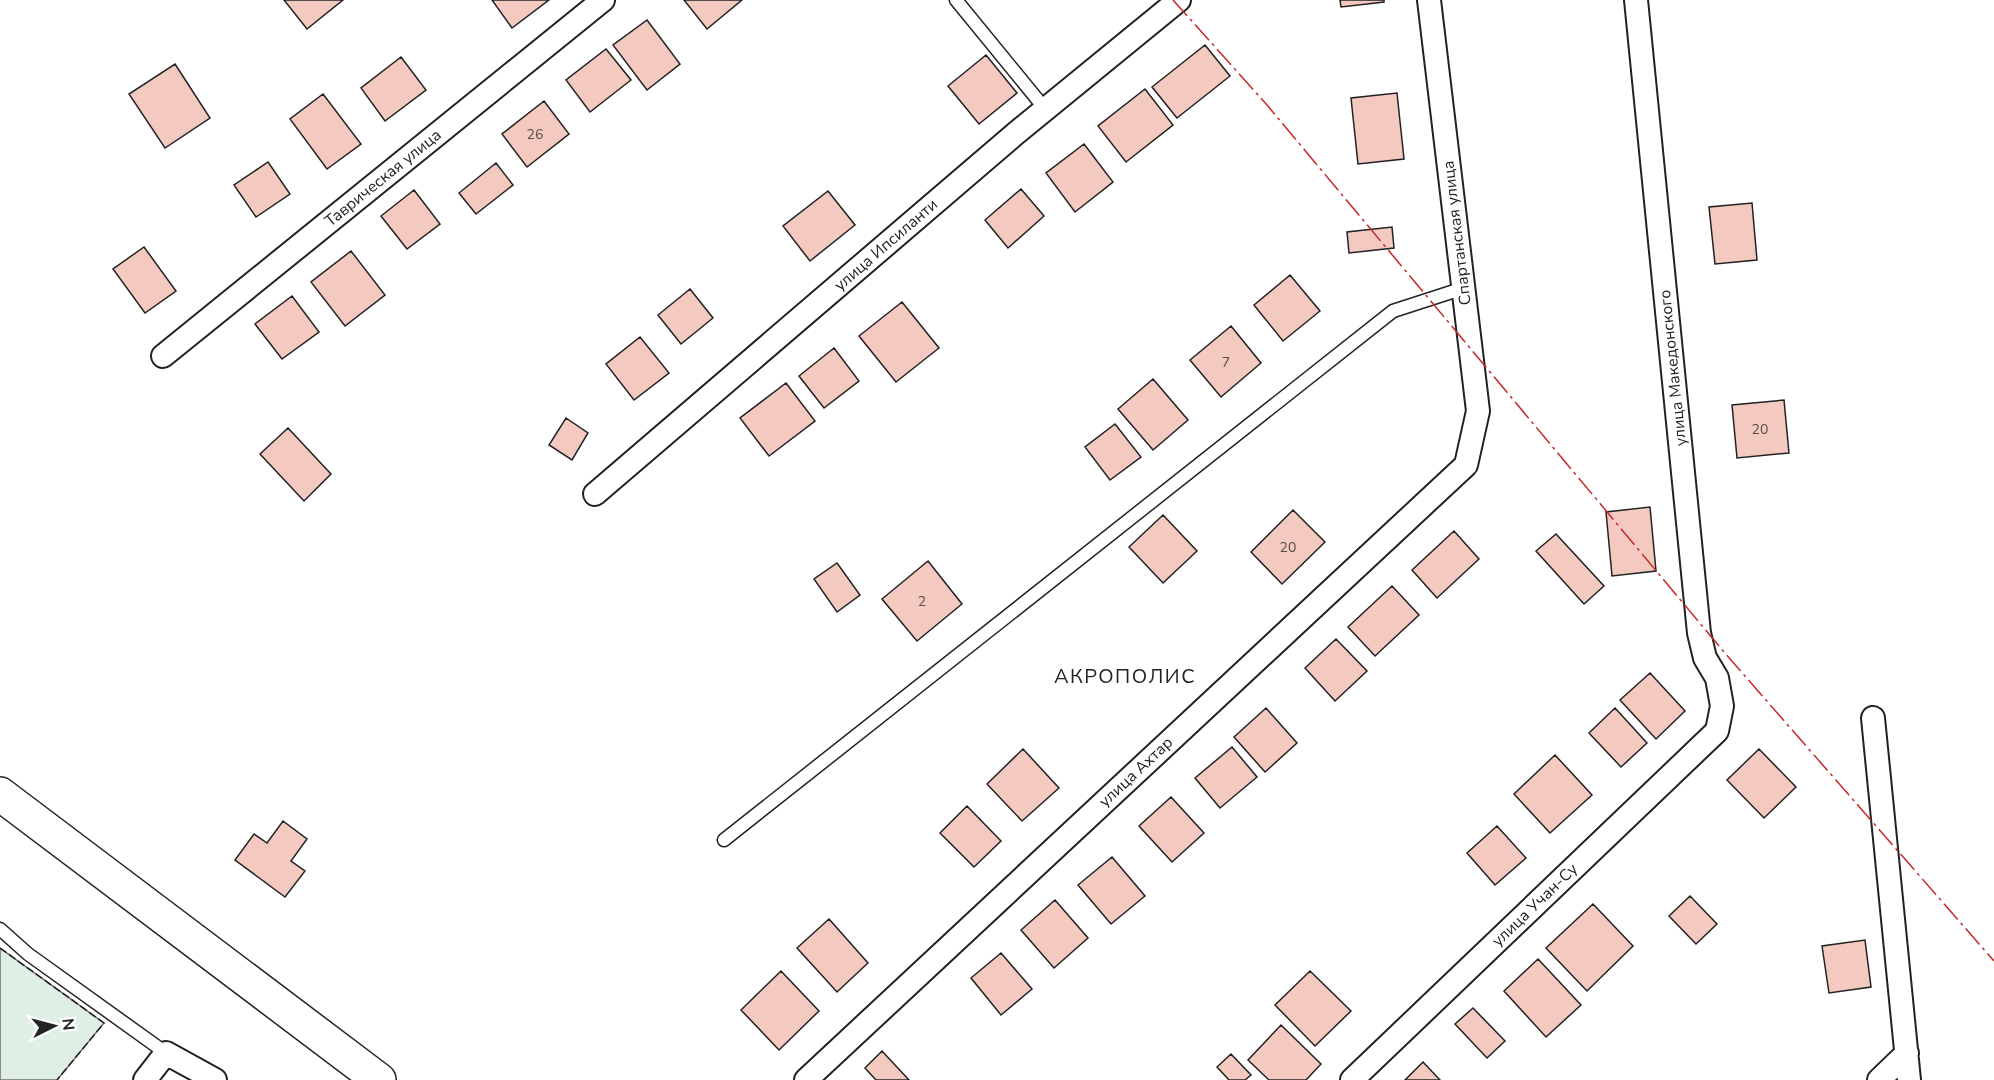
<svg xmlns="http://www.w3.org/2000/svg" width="1994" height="1080" viewBox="0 0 1994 1080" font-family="'Nunito Sans',sans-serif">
	<rect width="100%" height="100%" fill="#fff"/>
	<path fill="#e0efe3" stroke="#6f6f6f" stroke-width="1.5" d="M 0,948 L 104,1023 L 57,1080 L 0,1080 Z"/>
	<path fill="#f3c9c0" stroke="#222" stroke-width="1.5" d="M 284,0 L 343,0 L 307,29 Z
		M 492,0 L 549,0 L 512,28 Z
		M 684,0 L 742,0 L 707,29 Z
		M 1340,0 L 1384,0 L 1384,2 L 1341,7 Z
		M 647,20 L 680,64 L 647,90 L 613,45 Z
		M 1205,45 L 1230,76 L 1177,118 L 1152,87 Z
		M 606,49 L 631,80 L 590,112 L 566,80 Z
		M 986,55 L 1017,93 L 979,124 L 948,86 Z
		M 401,57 L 426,90 L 385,121 L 361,88 Z
		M 175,64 L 210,118 L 165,148 L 129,94 Z
		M 1145,89 L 1173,125 L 1126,162 L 1098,126 Z
		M 1397,93 L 1404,159 L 1358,164 L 1351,98 Z
		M 323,94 L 361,144 L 327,169 L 290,119 Z
		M 544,101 L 569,134 L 527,167 L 502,134 Z
		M 1084,144 L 1113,182 L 1075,212 L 1046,173 Z
		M 268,162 L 290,194 L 256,217 L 234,185 Z
		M 496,163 L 513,185 L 476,214 L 459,193 Z
		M 1021,189 L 1044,216 L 1008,248 L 985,220 Z
		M 414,190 L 440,224 L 407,249 L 381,216 Z
		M 828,191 L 855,225 L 810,261 L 783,226 Z
		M 1752,203 L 1757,260 L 1715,264 L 1709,207 Z
		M 1392,227 L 1394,248 L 1349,253 L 1347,232 Z
		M 144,247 L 176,291 L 145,313 L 113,269 Z
		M 351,251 L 385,295 L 345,326 L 311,282 Z
		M 1290,275 L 1320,311 L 1283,341 L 1254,305 Z
		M 690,289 L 713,318 L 681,344 L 658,315 Z
		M 292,296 L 319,332 L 282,359 L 255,324 Z
		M 902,302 L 939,348 L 896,382 L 859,336 Z
		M 1231,326 L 1261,363 L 1221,397 L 1190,360 Z
		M 640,337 L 669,373 L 634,400 L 606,364 Z
		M 834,348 L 859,381 L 824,408 L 799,376 Z
		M 1153,379 L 1188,420 L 1153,450 L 1118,409 Z
		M 786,383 L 815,421 L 769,456 L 740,418 Z
		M 1784,400 L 1789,453 L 1737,458 L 1732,405 Z
		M 566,418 L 588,433 L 572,460 L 549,445 Z
		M 1115,424 L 1141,457 L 1110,480 L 1085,447 Z
		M 288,428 L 331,474 L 304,501 L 260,454 Z
		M 1650,507 L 1656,571 L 1612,576 L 1606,512 Z
		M 1293,510 L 1325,542 L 1282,584 L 1251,552 Z
		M 1163,515 L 1197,551 L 1163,583 L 1129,547 Z
		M 1454,531 L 1479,559 L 1437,598 L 1412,570 Z
		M 1556,534 L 1604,586 L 1584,604 L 1536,551 Z
		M 928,561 L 962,604 L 917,641 L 882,599 Z
		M 837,563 L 860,595 L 837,612 L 814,579 Z
		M 1392,586 L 1419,615 L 1375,656 L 1348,627 Z
		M 1336,639 L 1367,671 L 1335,701 L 1305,668 Z
		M 1650,673 L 1685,711 L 1656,739 L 1620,700 Z
		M 1266,708 L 1297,743 L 1265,772 L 1234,737 Z
		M 1615,708 L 1647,743 L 1621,767 L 1589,733 Z
		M 1232,747 L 1257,777 L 1220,808 L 1195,778 Z
		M 1023,749 L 1059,788 L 1022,821 L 987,784 Z
		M 1759,749 L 1796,787 L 1764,818 L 1727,780 Z
		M 1555,755 L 1592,795 L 1550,833 L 1514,794 Z
		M 1171,797 L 1204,833 L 1172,862 L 1139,826 Z
		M 967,806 L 1001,841 L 974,867 L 940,833 Z
		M 283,821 L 307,839 L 291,861 L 305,871 L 285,897 L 235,860 L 254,834 L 267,843 Z
		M 1497,826 L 1526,858 L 1495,885 L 1467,853 Z
		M 1112,857 L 1145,896 L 1111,924 L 1078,885 Z
		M 1690,896 L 1717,924 L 1696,944 L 1669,916 Z
		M 1055,900 L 1088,938 L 1054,968 L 1021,930 Z
		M 1593,904 L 1633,946 L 1587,991 L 1546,948 Z
		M 829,919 L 868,963 L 837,992 L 797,948 Z
		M 1865,940 L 1871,987 L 1829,993 L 1822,946 Z
		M 1001,953 L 1032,989 L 1001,1015 L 971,978 Z
		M 1538,959 L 1581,1005 L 1546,1037 L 1504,991 Z
		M 781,971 L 819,1011 L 779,1050 L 741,1010 Z
		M 1310,971 L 1351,1011 L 1315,1046 L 1275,1005 Z
		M 1473,1008 L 1505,1041 L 1487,1058 L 1455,1024 Z
		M 1281,1025 L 1321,1064 L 1306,1080 L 1269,1080 L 1248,1060 Z
		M 882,1051 L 909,1080 L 876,1080 L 865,1068 Z
		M 1231,1054 L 1251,1075 L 1245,1080 L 1229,1080 L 1217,1067 Z
		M 1423,1062 L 1440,1080 L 1405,1080 Z"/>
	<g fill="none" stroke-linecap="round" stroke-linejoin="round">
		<defs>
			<path id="service" d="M 956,0 L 1046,110
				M 724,840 L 1393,311 L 1464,288
				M 0,929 L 28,954 L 166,1053"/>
			<path id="minor" d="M 163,356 L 603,0
				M 595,494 L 1015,134 L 1179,0
				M 1873,718 L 1909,1080
				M 145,1080 L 166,1053 L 215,1080
				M 806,1080 L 1466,465 L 1478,411 L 1429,0
				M 1352,1080 L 1717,731 L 1722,706 L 1717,678 L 1705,658 L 1699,633 L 1636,0
				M 1879,1080 L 1907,1053"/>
			<path id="primary" d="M 0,794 L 379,1080"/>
		</defs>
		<use href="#service" stroke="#222" stroke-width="15"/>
		<use href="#minor" stroke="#222" stroke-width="26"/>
		<use href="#primary" stroke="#222" stroke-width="36"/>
		<use href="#service" stroke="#fff" stroke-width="12"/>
		<use href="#minor" stroke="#fff" stroke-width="22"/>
		<use href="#primary" stroke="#fff" stroke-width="33"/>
		<path stroke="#222" stroke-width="1.5" stroke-dasharray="8 3" stroke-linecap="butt" d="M 0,948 L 104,1023 L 57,1080"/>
		<path stroke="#c62828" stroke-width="1.5" stroke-dasharray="21 4.5 3 4.5" stroke-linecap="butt" d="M 1173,0 L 1267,105 L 1724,652 L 1994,961"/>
	</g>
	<g text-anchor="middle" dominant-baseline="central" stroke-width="4.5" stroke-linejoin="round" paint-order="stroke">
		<g font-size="14" fill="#564c4a">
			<text x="535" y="134">26</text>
			<text x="1226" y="362">7</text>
			<text x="1760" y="429">20</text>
			<text x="1288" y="547">20</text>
			<text x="922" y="601">2</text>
		</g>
		<g font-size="16" fill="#222" stroke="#fff">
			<text transform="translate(383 178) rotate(-39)">Таврическая улица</text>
			<text transform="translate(1457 233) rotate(-97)">Спартанская улица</text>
			<text transform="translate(886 245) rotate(-41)">улица Ипсиланти</text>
			<text transform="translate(1673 368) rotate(-96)">улица Македонского</text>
			<text transform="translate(1136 772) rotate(-43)">улица Ахтар</text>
			<text transform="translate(1535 905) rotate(-44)">улица Учан-Су</text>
		</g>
		<g font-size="20" letter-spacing="1.5" fill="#222" stroke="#fff">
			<text x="1125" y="676">АКРОПОЛИС</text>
		</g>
	</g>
	<g transform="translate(54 1026) rotate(84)" stroke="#ffffff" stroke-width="4.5" paint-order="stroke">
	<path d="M0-4.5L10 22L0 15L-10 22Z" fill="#222222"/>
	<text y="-9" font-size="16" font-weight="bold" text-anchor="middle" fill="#222222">N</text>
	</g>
</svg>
